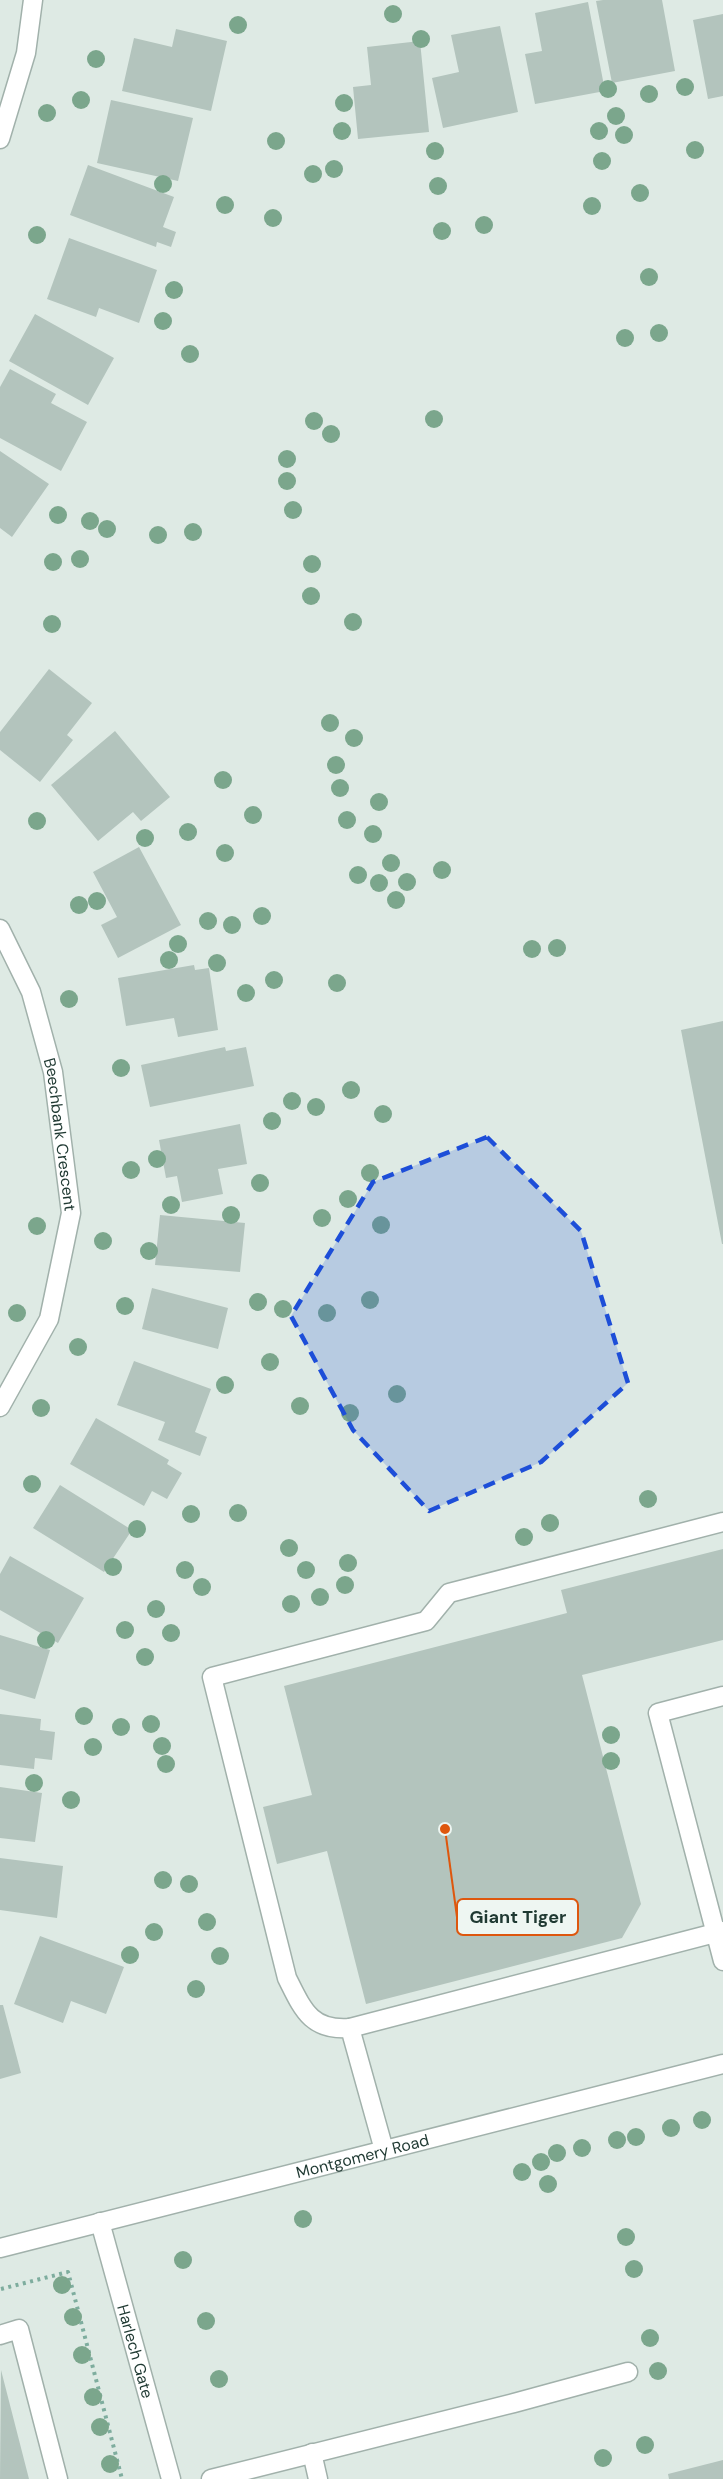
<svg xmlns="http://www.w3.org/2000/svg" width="723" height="2479" viewBox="0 0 723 2479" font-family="'DM Sans',sans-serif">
	<rect width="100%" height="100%" fill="#deeae4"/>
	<path fill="#b3c4bd" d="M 603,0 L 662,0 L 675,71 L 612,83 L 596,1 Z
		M 588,2 L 605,91 L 535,104 L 525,54 L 542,51 L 535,13 Z
		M 723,14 L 723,96 L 708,99 L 693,20 Z
		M 500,26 L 518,112 L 443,128 L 432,78 L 459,72 L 451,35 Z
		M 176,29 L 227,41 L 211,111 L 122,91 L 134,38 L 172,47 Z
		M 420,41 L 429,132 L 358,139 L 353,87 L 371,85 L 367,47 Z
		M 111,100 L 193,118 L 178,181 L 97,163 Z
		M 88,165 L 174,197 L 163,227 L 176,232 L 171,247 L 157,242 L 156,247 L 70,215 Z
		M 69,238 L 157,270 L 139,323 L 99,308 L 96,317 L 47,299 Z
		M 35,314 L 114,358 L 88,405 L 9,361 Z
		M 10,369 L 56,394 L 51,403 L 87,422 L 61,471 L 0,438 L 0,387 Z
		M 0,451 L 49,484 L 12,537 L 0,528 Z
		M 49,669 L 92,703 L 67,735 L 73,740 L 40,782 L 0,750 L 0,732 Z
		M 115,731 L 170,797 L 141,821 L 133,812 L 98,841 L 51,785 Z
		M 139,847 L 181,925 L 118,958 L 101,925 L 117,917 L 93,872 Z
		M 194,965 L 195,970 L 209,968 L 218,1030 L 178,1037 L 174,1018 L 126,1026 L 118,978 Z
		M 723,1021 L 723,1244 L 722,1244 L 681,1030 Z
		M 225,1047 L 226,1051 L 246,1047 L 254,1086 L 150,1107 L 141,1065 Z
		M 240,1124 L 247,1164 L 218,1169 L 223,1194 L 182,1202 L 177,1176 L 166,1178 L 159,1140 Z
		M 160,1215 L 245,1223 L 240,1272 L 155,1265 Z
		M 152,1288 L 228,1308 L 218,1349 L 142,1329 Z
		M 134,1361 L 211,1389 L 195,1432 L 207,1437 L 200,1456 L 158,1440 L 165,1422 L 117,1405 Z
		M 96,1418 L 169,1460 L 167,1464 L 182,1473 L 167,1499 L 152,1491 L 144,1506 L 70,1464 Z
		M 60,1485 L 132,1530 L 104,1572 L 33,1528 Z
		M 723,1549 L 723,1640 L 582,1675 L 641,1904 L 622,1938 L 366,2004 L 327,1851 L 277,1864 L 263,1807 L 312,1795 L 284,1686 L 567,1613 L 561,1590 Z
		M 10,1556 L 84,1598 L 58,1643 L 0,1610 L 0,1574 Z
		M 0,1635 L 50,1650 L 35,1699 L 0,1689 Z
		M 0,1714 L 41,1719 L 40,1730 L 55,1732 L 52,1760 L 35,1758 L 34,1769 L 0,1765 Z
		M 0,1787 L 42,1793 L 35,1842 L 0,1838 Z
		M 0,1858 L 63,1866 L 57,1918 L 0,1910 Z
		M 40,1936 L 124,1967 L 106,2014 L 71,2001 L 63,2023 L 14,2004 Z
		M 0,2005 L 3,2005 L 21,2073 L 0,2079 Z
		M 1,2370 L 29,2479 L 0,2479 Z
		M 723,2460 L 723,2479 L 669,2479 L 668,2474 Z"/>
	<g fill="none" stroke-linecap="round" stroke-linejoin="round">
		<defs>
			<g id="minor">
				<path d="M 0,139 L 26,53 L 33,0"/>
				<path id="s1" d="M 0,929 L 31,992 L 53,1072 L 71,1213 L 49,1319 L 0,1407"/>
				<path d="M 723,1696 L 658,1713 L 723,1961"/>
				<path d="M 350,2028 L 723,1931"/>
				<path d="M 384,2150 L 350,2028 C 311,2031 303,2010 287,1978 L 212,1677 L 426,1621 L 449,1593 L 723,1522"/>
				<path id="s2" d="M 100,2222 L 171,2479"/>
				<path id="s3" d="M 0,2248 L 723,2064"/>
				<path d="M 0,2335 L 19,2329 L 58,2479"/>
				<path d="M 312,2453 L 318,2479"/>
				<path d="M 211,2479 L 514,2403 L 628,2372"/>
			</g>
		</defs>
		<use href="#minor" stroke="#a1b1ab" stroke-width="21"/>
		<path stroke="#7ead9e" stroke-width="4" stroke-dasharray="3 4.5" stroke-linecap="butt" d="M 1,2289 L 68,2272 L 122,2479"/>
		<use href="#minor" stroke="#fff" stroke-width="18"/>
	</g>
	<g fill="#7ba68c">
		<circle cx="393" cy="14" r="9"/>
		<circle cx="238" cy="25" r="9"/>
		<circle cx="421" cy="39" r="9"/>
		<circle cx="96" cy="59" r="9"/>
		<circle cx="685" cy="87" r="9"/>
		<circle cx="608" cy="89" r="9"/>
		<circle cx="649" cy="94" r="9"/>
		<circle cx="81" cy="100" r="9"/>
		<circle cx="344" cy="103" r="9"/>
		<circle cx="47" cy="113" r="9"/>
		<circle cx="616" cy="116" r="9"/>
		<circle cx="342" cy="131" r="9"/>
		<circle cx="599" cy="131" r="9"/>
		<circle cx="624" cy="135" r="9"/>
		<circle cx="276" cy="141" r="9"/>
		<circle cx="695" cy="150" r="9"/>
		<circle cx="435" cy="151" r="9"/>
		<circle cx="602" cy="161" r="9"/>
		<circle cx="334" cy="169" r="9"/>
		<circle cx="313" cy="174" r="9"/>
		<circle cx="163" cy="184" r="9"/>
		<circle cx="438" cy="186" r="9"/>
		<circle cx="640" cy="193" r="9"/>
		<circle cx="225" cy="205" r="9"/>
		<circle cx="592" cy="206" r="9"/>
		<circle cx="273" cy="218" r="9"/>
		<circle cx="484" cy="225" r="9"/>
		<circle cx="442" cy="231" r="9"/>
		<circle cx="37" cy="235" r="9"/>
		<circle cx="649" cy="277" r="9"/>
		<circle cx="174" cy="290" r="9"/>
		<circle cx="163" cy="321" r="9"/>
		<circle cx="659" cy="333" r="9"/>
		<circle cx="625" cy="338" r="9"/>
		<circle cx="190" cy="354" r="9"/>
		<circle cx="434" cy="419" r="9"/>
		<circle cx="314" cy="421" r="9"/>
		<circle cx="331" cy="434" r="9"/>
		<circle cx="287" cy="459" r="9"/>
		<circle cx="287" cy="481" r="9"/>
		<circle cx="293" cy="510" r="9"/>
		<circle cx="58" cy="515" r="9"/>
		<circle cx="90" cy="521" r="9"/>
		<circle cx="107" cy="529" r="9"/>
		<circle cx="193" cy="532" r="9"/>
		<circle cx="158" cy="535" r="9"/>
		<circle cx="80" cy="559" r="9"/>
		<circle cx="53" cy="562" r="9"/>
		<circle cx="312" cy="564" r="9"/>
		<circle cx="311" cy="596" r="9"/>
		<circle cx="353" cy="622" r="9"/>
		<circle cx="52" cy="624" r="9"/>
		<circle cx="330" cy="723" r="9"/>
		<circle cx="354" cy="738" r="9"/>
		<circle cx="336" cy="765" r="9"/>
		<circle cx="223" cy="780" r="9"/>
		<circle cx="340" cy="788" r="9"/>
		<circle cx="379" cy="802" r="9"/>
		<circle cx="253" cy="815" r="9"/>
		<circle cx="347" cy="820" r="9"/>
		<circle cx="37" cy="821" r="9"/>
		<circle cx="188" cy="832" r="9"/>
		<circle cx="373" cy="834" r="9"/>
		<circle cx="145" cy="838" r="9"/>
		<circle cx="225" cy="853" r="9"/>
		<circle cx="391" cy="863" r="9"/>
		<circle cx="442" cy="870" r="9"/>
		<circle cx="358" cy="875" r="9"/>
		<circle cx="407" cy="882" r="9"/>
		<circle cx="379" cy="883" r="9"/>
		<circle cx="396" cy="900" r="9"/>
		<circle cx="97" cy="901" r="9"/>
		<circle cx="79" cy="905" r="9"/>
		<circle cx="262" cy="916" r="9"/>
		<circle cx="208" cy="921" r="9"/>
		<circle cx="232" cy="925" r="9"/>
		<circle cx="178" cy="944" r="9"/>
		<circle cx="557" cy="948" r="9"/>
		<circle cx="532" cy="949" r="9"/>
		<circle cx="169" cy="960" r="9"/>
		<circle cx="217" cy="963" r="9"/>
		<circle cx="274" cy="980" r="9"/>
		<circle cx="337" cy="983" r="9"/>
		<circle cx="246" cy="993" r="9"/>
		<circle cx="69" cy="999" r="9"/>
		<circle cx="121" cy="1068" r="9"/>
		<circle cx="351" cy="1090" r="9"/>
		<circle cx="292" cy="1101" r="9"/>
		<circle cx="316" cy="1107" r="9"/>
		<circle cx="383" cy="1114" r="9"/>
		<circle cx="272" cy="1121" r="9"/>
		<circle cx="157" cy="1159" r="9"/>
		<circle cx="131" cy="1170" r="9"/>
		<circle cx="370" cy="1173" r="9"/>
		<circle cx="260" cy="1183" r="9"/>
		<circle cx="348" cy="1199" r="9"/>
		<circle cx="171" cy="1205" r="9"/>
		<circle cx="231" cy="1215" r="9"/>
		<circle cx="322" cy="1218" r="9"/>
		<circle cx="381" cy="1225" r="9"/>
		<circle cx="37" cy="1226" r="9"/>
		<circle cx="103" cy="1241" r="9"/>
		<circle cx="149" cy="1251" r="9"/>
		<circle cx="370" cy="1300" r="9"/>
		<circle cx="258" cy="1302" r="9"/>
		<circle cx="125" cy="1306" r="9"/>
		<circle cx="283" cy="1309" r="9"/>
		<circle cx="17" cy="1313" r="9"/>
		<circle cx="327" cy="1313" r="9"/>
		<circle cx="78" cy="1347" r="9"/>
		<circle cx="270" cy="1362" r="9"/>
		<circle cx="225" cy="1385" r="9"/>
		<circle cx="397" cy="1394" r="9"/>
		<circle cx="300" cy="1406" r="9"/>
		<circle cx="41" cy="1408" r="9"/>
		<circle cx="350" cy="1413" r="9"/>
		<circle cx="32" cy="1484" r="9"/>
		<circle cx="648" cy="1499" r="9"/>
		<circle cx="238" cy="1513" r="9"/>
		<circle cx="191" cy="1514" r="9"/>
		<circle cx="550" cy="1523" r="9"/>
		<circle cx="137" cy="1529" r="9"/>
		<circle cx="524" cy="1537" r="9"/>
		<circle cx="289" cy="1548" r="9"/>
		<circle cx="348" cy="1563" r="9"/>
		<circle cx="113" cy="1567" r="9"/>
		<circle cx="185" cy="1570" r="9"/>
		<circle cx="306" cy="1570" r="9"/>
		<circle cx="345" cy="1585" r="9"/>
		<circle cx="202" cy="1587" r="9"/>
		<circle cx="320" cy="1597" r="9"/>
		<circle cx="291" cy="1604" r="9"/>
		<circle cx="156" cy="1609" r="9"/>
		<circle cx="125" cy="1630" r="9"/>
		<circle cx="171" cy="1633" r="9"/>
		<circle cx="46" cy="1640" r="9"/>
		<circle cx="145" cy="1657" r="9"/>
		<circle cx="84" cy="1716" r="9"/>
		<circle cx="151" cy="1724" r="9"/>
		<circle cx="121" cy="1727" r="9"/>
		<circle cx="611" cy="1735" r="9"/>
		<circle cx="162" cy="1746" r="9"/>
		<circle cx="93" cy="1747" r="9"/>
		<circle cx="611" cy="1761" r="9"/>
		<circle cx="166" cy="1764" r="9"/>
		<circle cx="34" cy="1783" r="9"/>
		<circle cx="71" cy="1800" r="9"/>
		<circle cx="163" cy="1880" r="9"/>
		<circle cx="189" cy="1884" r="9"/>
		<circle cx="207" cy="1922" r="9"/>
		<circle cx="154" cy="1932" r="9"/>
		<circle cx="130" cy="1955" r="9"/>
		<circle cx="220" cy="1956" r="9"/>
		<circle cx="196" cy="1989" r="9"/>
		<circle cx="702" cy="2120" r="9"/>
		<circle cx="671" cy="2128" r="9"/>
		<circle cx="636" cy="2137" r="9"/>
		<circle cx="617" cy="2140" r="9"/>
		<circle cx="582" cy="2148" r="9"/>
		<circle cx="557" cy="2153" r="9"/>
		<circle cx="541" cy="2162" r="9"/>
		<circle cx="522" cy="2172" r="9"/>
		<circle cx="548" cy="2184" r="9"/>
		<circle cx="303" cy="2219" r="9"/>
		<circle cx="626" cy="2237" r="9"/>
		<circle cx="183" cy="2260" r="9"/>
		<circle cx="634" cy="2269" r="9"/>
		<circle cx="62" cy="2285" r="9"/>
		<circle cx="73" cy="2317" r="9"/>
		<circle cx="206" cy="2321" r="9"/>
		<circle cx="650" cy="2338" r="9"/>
		<circle cx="82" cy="2355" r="9"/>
		<circle cx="658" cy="2371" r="9"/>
		<circle cx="219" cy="2379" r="9"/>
		<circle cx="93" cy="2397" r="9"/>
		<circle cx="100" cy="2427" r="9"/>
		<circle cx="645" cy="2445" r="9"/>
		<circle cx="603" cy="2458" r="9"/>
		<circle cx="110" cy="2464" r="9"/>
	</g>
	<path fill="#1d4ed8" fill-opacity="0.2" stroke="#1d4ed8" stroke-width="4.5" stroke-dasharray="12 8" stroke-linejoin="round" d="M 487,1137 L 581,1231 L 628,1383 L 541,1462 L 429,1511 L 353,1430 L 291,1316 L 373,1182 Z"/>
	<g text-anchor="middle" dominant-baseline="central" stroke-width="4.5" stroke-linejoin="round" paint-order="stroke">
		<g font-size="16" fill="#1f3932" stroke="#eef6f2">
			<text stroke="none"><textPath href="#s1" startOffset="216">Beechbank Crescent</textPath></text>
			<text stroke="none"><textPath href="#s3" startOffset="374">Montgomery Road</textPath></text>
			<text stroke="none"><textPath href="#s2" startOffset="134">Harlech Gate</textPath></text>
		</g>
	</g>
	<path fill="none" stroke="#de570e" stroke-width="2" d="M445 1829L457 1917"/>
	<circle fill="#de570e" stroke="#eef6f2" stroke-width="2" cx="445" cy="1829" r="6"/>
	<rect fill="#eef6f2" stroke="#de570e" stroke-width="2" x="457" y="1899" width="121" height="36" rx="6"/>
	<g font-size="18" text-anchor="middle" font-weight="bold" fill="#1f3932">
		<text x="518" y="1923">Giant Tiger</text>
	</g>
</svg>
